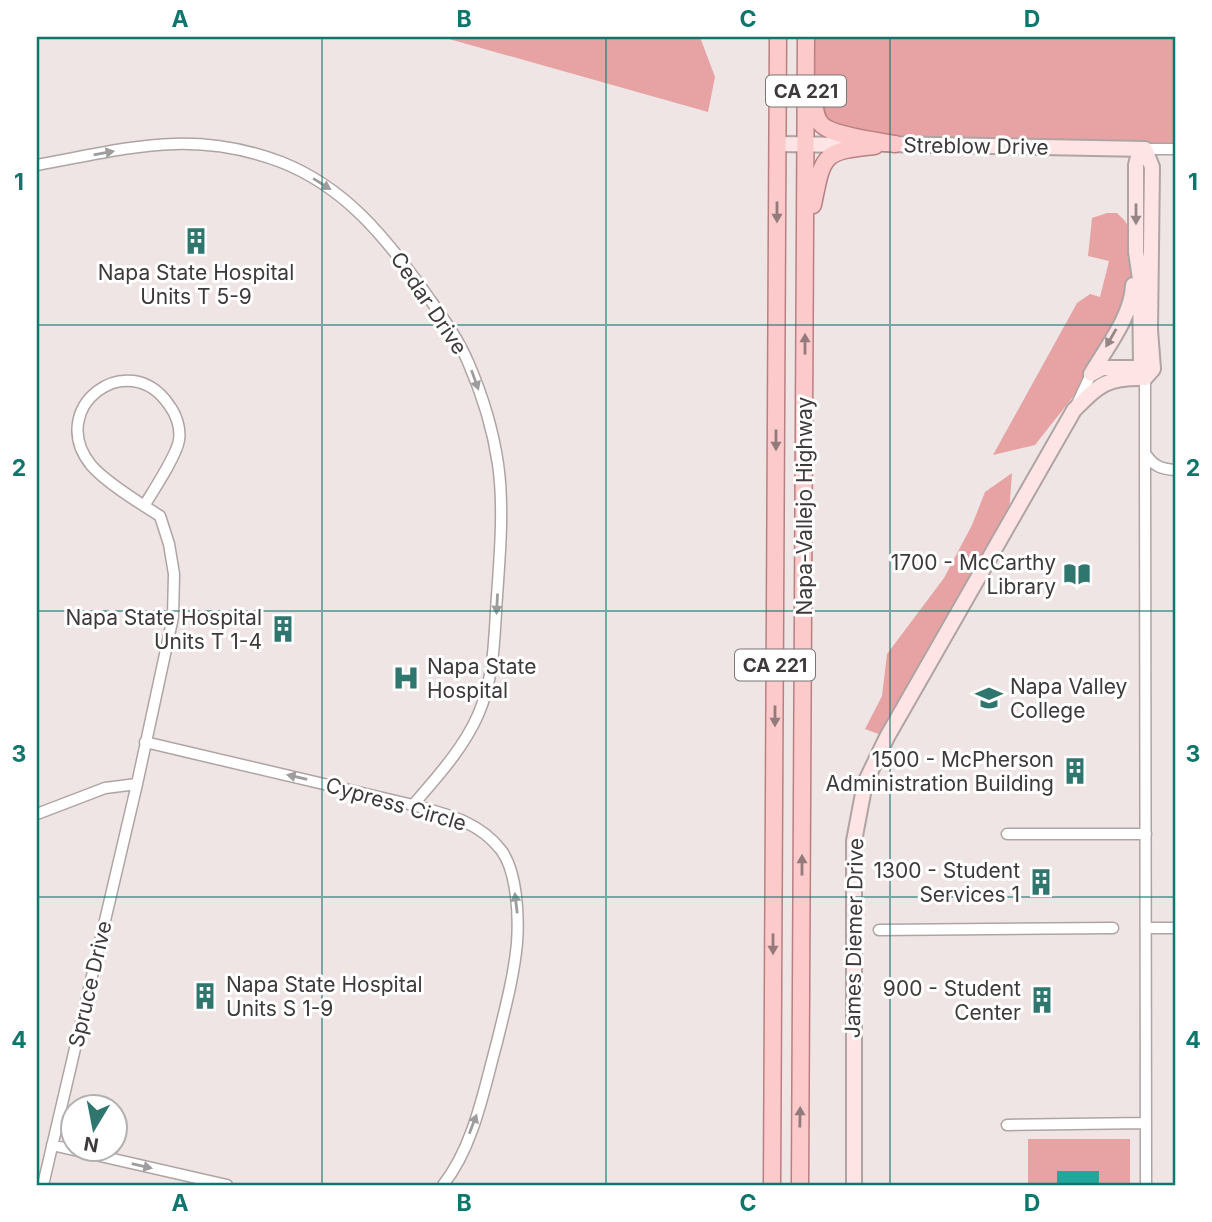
<svg xmlns="http://www.w3.org/2000/svg" width="1212" height="1222" viewBox="0 0 1212 1222" font-family="Inter,sans-serif">
	<rect width="100%" height="100%" fill="#f0e5e5"/>
	<path fill="#e7a3a3" d="M 442,37 L 700,37 L 715,77 L 708,112 Z
		M 806,37 L 1175,37 L 1175,149 L 852,136 L 815,114 Z
		M 1107,213 L 1117,213 L 1125,221 L 1136,239 L 1132,295 L 1091,374 L 1035,445 L 993,455 L 1077,303 L 1090,294 L 1100,297 L 1109,261 L 1088,256 L 1092,218 Z
		M 1012,473 L 1008,526 L 887,737 L 865,729 L 882,696 L 887,654 L 944,578 L 972,525 L 985,492 Z
		M 1028,1139 L 1130,1139 L 1130,1185 L 1028,1185 Z"/>
	<path fill="#23a69b" d="M 1057,1171 L 1099,1171 L 1099,1185 L 1057,1185 Z"/>
	<g fill="none" stroke-linecap="round" stroke-linejoin="round">
		<defs>
			<path id="street" d="M 1145,149 L 1175,149
				M 37,165 C 126,149 191,128 281,162 C 345,187 385,237 424,291 C 440,314 457,336 468,362 C 482,394 493,430 498,464 C 504,505 500,554 497,596 C 494,637 495,676 478,715 C 463,749 437,777 413,805
				M 1145,378 L 1145,453 C 1153,466 1161,469 1175,470
				M 1076,406 L 1091,374
				M 1145,453 L 1146,1185
				M 145,742 L 413,805 C 445,814 479,821 501,850 C 517,871 519,916 517,943 C 514,976 505,1009 497,1042 C 484,1089 474,1146 443,1185
				M 37,814 L 105,788 L 137,784
				M 1007,834 L 1146,834
				M 1146,928 L 1175,928
				M 879,930 L 1113,928
				M 1007,1125 L 1146,1123
				M 52,1145 L 227,1185
				M 43,1185 L 137,784 L 173,617 L 174,574 L 169,544 L 160,516 C 141,504 105,482 91,465 C 45,408 128,345 169,405 C 176,414 181,428 179,440 C 177,455 153,491 144,506"/>
			<path id="secondary" d="M 777,144 L 853,145
				M 884,144 L 1145,149
				M 1145,149 L 1138,157 L 1136,165 L 1136,252 L 1140,279 L 1141,366 L 1145,378
				M 1091,374 C 1106,348 1132,316 1133,285
				M 1091,374 L 1102,368 L 1149,368
				M 854,1185 L 854,841 L 865,783 L 887,737 L 1074,410 C 1100,384 1107,377 1145,378 L 1153,369 L 1150,330 L 1152,167 L 1145,149"/>
			<path id="primary" d="M 814,98 C 815,108 815,118 822,125 C 834,136 878,141 895,144
				M 813,205 C 823,155 822,151 875,146
				M 772,1185 L 778,37
				M 800,1185 L 806,37"/>
		</defs>
		<use href="#street" stroke="#afa4a4" stroke-width="13"/>
		<use href="#secondary" stroke="#afa4a4" stroke-width="18"/>
		<use href="#primary" stroke="#b88081" stroke-width="19"/>
		<use href="#street" stroke="#fff" stroke-width="10"/>
		<use href="#secondary" stroke="#fee4e5" stroke-width="14"/>
		<use href="#primary" stroke="#fccaca" stroke-width="16"/>
	</g>
	<defs><path id="oneway-solid" d="M-6-.8H1V-3.2L6.5 0L1 3.2V.8H-6Z" transform="scale(1.75)"/></defs>
	<g fill="#9e9c9c">
		<use href="#oneway-solid" transform="translate(104 153) rotate(-10)"/>
		<use href="#oneway-solid" transform="translate(322 184) rotate(32)"/>
		<use href="#oneway-solid" transform="translate(475 380) rotate(70)"/>
		<use href="#oneway-solid" transform="translate(497 604) rotate(93)"/>
		<use href="#oneway-solid" transform="translate(297 777) rotate(-167)"/>
		<use href="#oneway-solid" transform="translate(516 903) rotate(-97)"/>
		<use href="#oneway-solid" transform="translate(473 1124) rotate(-69)"/>
		<use href="#oneway-solid" transform="translate(142 1166) rotate(13)"/>
	</g>
	<g fill="#947b7b">
		<use href="#oneway-solid" transform="translate(777 212) rotate(90)"/>
		<use href="#oneway-solid" transform="translate(805 344) rotate(-90)"/>
		<use href="#oneway-solid" transform="translate(776 440) rotate(90)"/>
		<use href="#oneway-solid" transform="translate(775 716) rotate(90)"/>
		<use href="#oneway-solid" transform="translate(802 865) rotate(-90)"/>
		<use href="#oneway-solid" transform="translate(773 944) rotate(90)"/>
		<use href="#oneway-solid" transform="translate(800 1117) rotate(-89)"/>
	</g>
	<g fill="#948687">
		<use href="#oneway-solid" transform="translate(1136 214) rotate(90)"/>
		<use href="#oneway-solid" transform="translate(1111 338) rotate(120)"/>
	</g>
	<path fill="none" stroke="#0f766e" stroke-width="2" stroke-opacity="0.55" d="M 322,37 L 322,1185M 606,37 L 606,1185M 890,37 L 890,1185M 37,325 L 1175,325M 37,611 L 1175,611M 37,897 L 1175,897"/>
	<defs>
		<symbol id="building-bare" viewBox="-9 -9 18 18"><path d="M-4-6H4V6H1V3H-1V6H-4ZM-2.5-4.3h1.7v1.8h-1.7ZM.8-4.3h1.7v1.8H.8ZM-2.5-1h1.7V.8h-1.7ZM.8-1h1.7V.8H.8Z" fill="#2f766f" stroke="#fff" stroke-width="2.5" paint-order="stroke"/></symbol>
		<symbol id="library-bare" viewBox="-9 -9 18 18"><path d="M-6-4Q-3-5.5-.7-3.5V5Q-3 3-6 4ZM6-4Q3-5.5 .7-3.5V5Q3 3 6 4Z" fill="#2f766f" stroke="#fff" stroke-width="2.5" paint-order="stroke"/></symbol>
		<symbol id="hospital-bare" viewBox="-9 -9 18 18"><path d="M-5-5h3v3.5h4V-5h3V5h-3V1.5h-4V5h-3Z" fill="#2f766f" stroke="#fff" stroke-width="2.5" paint-order="stroke"/></symbol>
		<symbol id="university-bare" viewBox="-9 -9 18 18"><path d="M0-5L7-2L0 1L-7-2ZM-4 1L0 2.5L4 1V4Q0 6-4 4Z" fill="#2f766f" stroke="#fff" stroke-width="2.5" paint-order="stroke"/></symbol>
	</defs>
	<g fill-rule="evenodd">
		<use href="#building-bare" x="177" y="222" width="38" height="38"/>
		<use href="#library-bare" x="1058" y="555" width="38" height="38"/>
		<use href="#building-bare" x="264" y="610" width="38" height="38"/>
		<use href="#hospital-bare" x="387" y="659" width="38" height="38"/>
		<use href="#university-bare" x="970" y="679" width="38" height="38"/>
		<use href="#building-bare" x="1056" y="752" width="38" height="38"/>
		<use href="#building-bare" x="1022" y="863" width="38" height="38"/>
		<use href="#building-bare" x="186" y="977" width="38" height="38"/>
		<use href="#building-bare" x="1023" y="981" width="38" height="38"/>
	</g>
	<g text-anchor="middle" dominant-baseline="central" stroke-width="6" stroke-linejoin="round" paint-order="stroke">
		<g fill="#fff" stroke="#787575" stroke-width="2">
			<rect x="766" y="75.5" width="80" height="31" rx="5"/>
			<rect x="735" y="649.5" width="80" height="31" rx="5"/>
		</g>
		<g font-size="19" font-weight="bold" fill="#3e3a3a">
			<text x="806" y="91">CA 221</text>
			<text x="775" y="665">CA 221</text>
		</g>
		<g font-size="21" fill="#3e3a3a" stroke="#fff">
			<text transform="translate(976 146) rotate(1)">Streblow Drive</text>
			<text transform="translate(429 303) rotate(56)">Cedar Drive</text>
			<text transform="translate(804 506) rotate(-90)">Napa-Vallejo Highway</text>
			<text transform="translate(396 804) rotate(16)">Cypress Circle</text>
			<text transform="translate(854 938) rotate(-89)">James Diemer Drive</text>
			<text transform="translate(90 984) rotate(-77)">Spruce Drive</text>
		</g>
		<g font-size="21" fill="#3e3a3a" stroke="#fff" text-anchor="end">
			<text x="196" y="272" text-anchor="middle">Napa State Hospital<tspan x="196" dy="24">Units T 5-9</tspan></text>
			<text x="1056" y="562">1700 - McCarthy<tspan x="1056" dy="24">Library</tspan></text>
			<text x="262" y="617">Napa State Hospital<tspan x="262" dy="24">Units T 1-4</tspan></text>
			<text x="427" y="666" text-anchor="start">Napa State<tspan x="427" dy="24">Hospital</tspan></text>
			<text x="1010" y="686" text-anchor="start">Napa Valley<tspan x="1010" dy="24">College</tspan></text>
			<text x="1054" y="759">1500 - McPherson<tspan x="1054" dy="24">Administration Building</tspan></text>
			<text x="1020" y="870">1300 - Student<tspan x="1020" dy="24">Services 1</tspan></text>
			<text x="226" y="984" text-anchor="start">Napa State Hospital<tspan x="226" dy="24">Units S 1-9</tspan></text>
			<text x="1021" y="988">900 - Student<tspan x="1021" dy="24">Center</tspan></text>
		</g>
	</g>
	<rect width="1212" height="1222" fill="none" stroke="#ffffff" stroke-width="77"/>
	<g transform="translate(94 1128) rotate(190)"><circle r="33" fill="#ffffff" stroke="#b2b0b0" stroke-width="2"/>
	<path d="M0-5L12 26L0 18L-12 26Z" fill="#2f766f"/>
	<text y="-10" font-size="19" font-weight="bold" text-anchor="middle" fill="#3e3a3a">N</text>
	</g>
	<rect x="38" y="38" width="1136" height="1146" fill="none" stroke="#0f766e" stroke-width="2.5"/>
	<g font-size="23" text-anchor="middle" font-weight="bold" fill="#0f766e">
		<text x="180" y="27">A</text>
		<text x="464" y="27">B</text>
		<text x="748" y="27">C</text>
		<text x="1032" y="27">D</text>
		<text x="19" y="190">1</text>
		<text x="1193" y="190">1</text>
		<text x="19" y="476">2</text>
		<text x="1193" y="476">2</text>
		<text x="19" y="762">3</text>
		<text x="1193" y="762">3</text>
		<text x="19" y="1048">4</text>
		<text x="1193" y="1048">4</text>
		<text x="180" y="1211">A</text>
		<text x="464" y="1211">B</text>
		<text x="748" y="1211">C</text>
		<text x="1032" y="1211">D</text>
	</g>
</svg>
